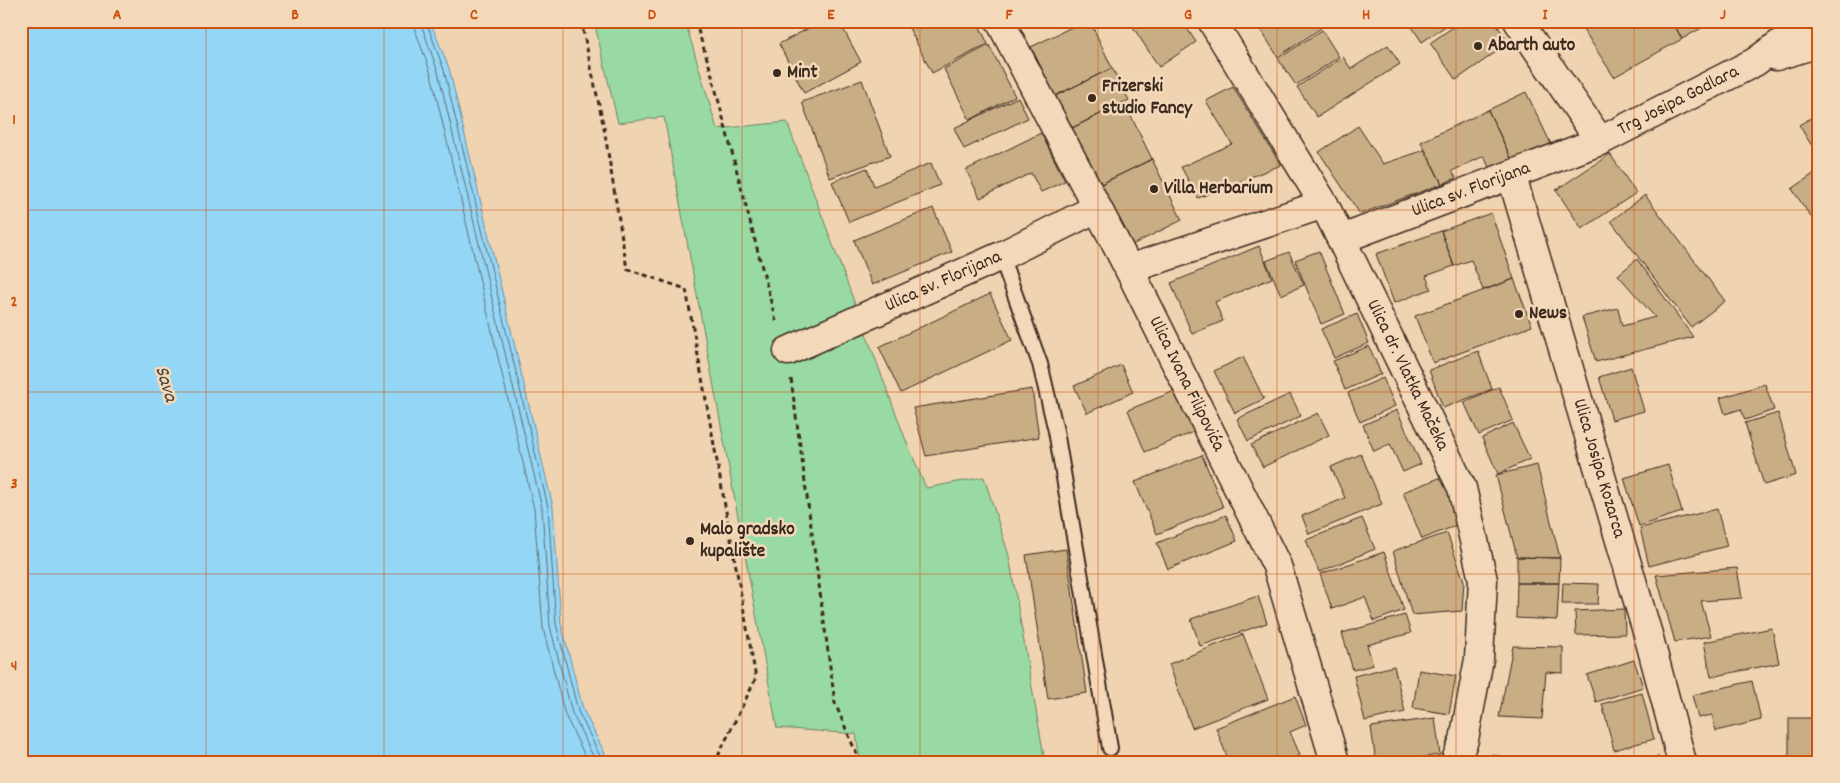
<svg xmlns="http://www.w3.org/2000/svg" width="1840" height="783" viewBox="0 0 1840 783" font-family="Dekko,sans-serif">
	<rect width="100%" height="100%" fill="#f0d4b1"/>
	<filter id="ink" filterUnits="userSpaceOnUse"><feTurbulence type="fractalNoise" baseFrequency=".02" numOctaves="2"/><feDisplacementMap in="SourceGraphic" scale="10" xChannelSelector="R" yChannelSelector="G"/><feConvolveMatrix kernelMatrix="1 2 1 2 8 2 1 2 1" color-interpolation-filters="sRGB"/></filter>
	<g filter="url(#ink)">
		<path fill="#99daa4" stroke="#6a8261" d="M 594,21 L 685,21 L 717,129 L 787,122 L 905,438 L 926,488 L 984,477 L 1009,556 L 1045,762 L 860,762 L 856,734 L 777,728 L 664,117 L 618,123 Z"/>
		<path fill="#94d6f6" stroke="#7091a0" d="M 21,21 L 430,21 L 449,68 L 553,507 L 561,623 L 583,709 L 609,762 L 21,762 Z"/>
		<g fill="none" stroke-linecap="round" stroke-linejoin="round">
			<path stroke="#5f6f74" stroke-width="1" d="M 412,21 L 431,74 L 534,509 L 543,628 L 565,715 L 588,762
				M 420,21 L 438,72 L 542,508 L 550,626 L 572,713 L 596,762
				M 426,21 L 444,70 L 548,507 L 556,624 L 578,711 L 603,762"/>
		</g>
		<path fill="#c9ae85" stroke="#3b2a1e" d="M 822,21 L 839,21 L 861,62 L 804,93 L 779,44 Z
			M 914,21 L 977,21 L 988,44 L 932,73 L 907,24 Z
			M 1084,21 L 1090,21 L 1112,68 L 1055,96 L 1031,47 Z
			M 1129,21 L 1182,21 L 1196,42 L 1159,67 Z
			M 1255,21 L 1317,21 L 1321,28 L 1278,57 Z
			M 1408,21 L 1453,21 L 1422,42 Z
			M 1462,21 L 1494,21 L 1509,43 L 1456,80 L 1430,43 Z
			M 1578,21 L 1597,21 L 1583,29 Z
			M 1597,21 L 1672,21 L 1682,39 L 1614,77 L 1583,29 Z
			M 1672,21 L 1714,21 L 1682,39 Z
			M 1322,30 L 1339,57 L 1296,85 L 1278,59 Z
			M 989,45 L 1015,96 L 970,120 L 944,69 Z
			M 1388,45 L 1400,64 L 1317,117 L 1297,87 L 1343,57 L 1351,69 Z
			M 1112,68 L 1129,100 L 1072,128 L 1055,96 Z
			M 862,80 L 890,156 L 830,178 L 802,102 Z
			M 1233,87 L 1281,165 L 1198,198 L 1181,167 L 1232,144 L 1206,101 Z
			M 1526,92 L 1551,144 L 1513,162 L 1488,110 Z
			M 1018,97 L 1028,118 L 964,149 L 954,128 Z
			M 1124,102 L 1152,159 L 1099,185 L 1072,128 Z
			M 1488,110 L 1513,162 L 1491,172 L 1484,156 L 1452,171 L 1456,178 L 1442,184 L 1421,142 Z
			M 1819,113 L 1819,142 L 1812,146 L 1799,125 Z
			M 1358,126 L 1383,164 L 1425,150 L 1442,184 L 1360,214 L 1319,152 Z
			M 1041,133 L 1065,181 L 1041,192 L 1031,173 L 980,198 L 966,170 Z
			M 1610,154 L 1636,193 L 1582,229 L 1556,190 Z
			M 1152,159 L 1182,220 L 1130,246 L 1099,185 Z
			M 931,163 L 940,185 L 849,222 L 832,182 L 867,168 L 874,186 Z
			M 1819,170 L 1819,212 L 1811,217 L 1792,189 Z
			M 1645,195 L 1725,301 L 1691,327 L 1611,221 Z
			M 933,208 L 952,252 L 872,285 L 854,240 Z
			M 1491,213 L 1514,279 L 1483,290 L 1471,260 L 1454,266 L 1441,231 Z
			M 1441,231 L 1454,266 L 1426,276 L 1431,289 L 1394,303 L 1376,254 Z
			M 1259,246 L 1272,278 L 1215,302 L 1223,321 L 1192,334 L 1171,283 Z
			M 1319,251 L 1345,314 L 1321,324 L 1295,260 Z
			M 1289,252 L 1304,285 L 1281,295 L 1266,261 Z
			M 1637,259 L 1693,337 L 1596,362 L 1582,317 L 1618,308 L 1622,326 L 1655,317 L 1618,275 Z
			M 1514,279 L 1532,326 L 1433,363 L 1415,316 Z
			M 990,294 L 1012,340 L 901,393 L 879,347 Z
			M 1357,314 L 1369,343 L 1334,358 L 1321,329 Z
			M 1369,346 L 1381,374 L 1345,390 L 1333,361 Z
			M 1478,351 L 1492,389 L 1443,408 L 1429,370 Z
			M 1243,357 L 1264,399 L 1235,413 L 1214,371 Z
			M 1121,365 L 1133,392 L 1087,413 L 1074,386 Z
			M 1631,367 L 1644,411 L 1612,420 L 1599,377 Z
			M 1383,378 L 1395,406 L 1360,422 L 1348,393 Z
			M 1765,384 L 1774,410 L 1745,420 L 1741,409 L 1725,414 L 1720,398 Z
			M 1499,387 L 1513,420 L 1479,435 L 1464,402 Z
			M 1032,389 L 1039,437 L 926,456 L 913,408 Z
			M 1177,390 L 1194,432 L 1145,452 L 1128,410 Z
			M 1290,394 L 1301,416 L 1248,441 L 1237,419 Z
			M 1397,410 L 1421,464 L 1403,472 L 1390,444 L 1374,451 L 1363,425 Z
			M 1318,413 L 1329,435 L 1263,467 L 1251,445 Z
			M 1778,413 L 1796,475 L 1764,485 L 1745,423 Z
			M 1513,423 L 1530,459 L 1498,474 L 1482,438 Z
			M 1361,454 L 1382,504 L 1309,534 L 1302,516 L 1345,498 L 1331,467 Z
			M 1202,455 L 1223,507 L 1157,534 L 1135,482 Z
			M 1537,465 L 1560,558 L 1517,557 L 1496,475 Z
			M 1668,465 L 1682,512 L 1639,526 L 1624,478 Z
			M 1442,477 L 1460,524 L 1422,539 L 1403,492 Z
			M 1717,509 L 1727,546 L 1649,566 L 1640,528 Z
			M 1226,515 L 1237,541 L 1168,569 L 1157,543 Z
			M 1362,518 L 1375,549 L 1319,572 L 1306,540 Z
			M 1447,533 L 1464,581 L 1462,611 L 1412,615 L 1393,551 Z
			M 1066,549 L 1087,693 L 1048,699 L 1026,555 Z
			M 1384,552 L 1404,610 L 1374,621 L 1365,597 L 1332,609 L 1320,574 Z
			M 1517,557 L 1560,558 L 1559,583 L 1517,583 Z
			M 1737,568 L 1742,598 L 1701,601 L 1711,636 L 1675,642 L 1656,575 Z
			M 1517,583 L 1559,583 L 1557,620 L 1516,618 Z
			M 1563,583 L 1599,584 L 1598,604 L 1562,604 Z
			M 1258,596 L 1267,623 L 1200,646 L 1191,619 Z
			M 1624,609 L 1625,634 L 1576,635 L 1575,611 Z
			M 1405,615 L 1411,633 L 1367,645 L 1373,665 L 1353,670 L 1342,633 Z
			M 1772,628 L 1779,663 L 1711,677 L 1704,642 Z
			M 1243,634 L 1268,699 L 1192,728 L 1169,664 Z
			M 1513,646 L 1563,647 L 1563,673 L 1546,672 L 1542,719 L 1499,717 Z
			M 1634,660 L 1643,687 L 1596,702 L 1587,675 Z
			M 1394,666 L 1405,712 L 1365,721 L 1354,676 Z
			M 1419,670 L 1456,676 L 1449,714 L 1413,708 Z
			M 1752,681 L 1761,720 L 1716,731 L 1712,715 L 1698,718 L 1692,695 Z
			M 1642,693 L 1654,739 L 1614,750 L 1602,704 Z
			M 1295,696 L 1306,725 L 1290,732 L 1300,755 L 1284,762 L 1229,762 L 1216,728 Z
			M 1435,718 L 1440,755 L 1409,759 L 1410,762 L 1376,762 L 1371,727 Z
			M 1789,718 L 1819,718 L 1819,762 L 1789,762 Z
			M 1492,754 L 1517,762 L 1490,762 Z
			M 1659,757 L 1659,762 L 1622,762 Z"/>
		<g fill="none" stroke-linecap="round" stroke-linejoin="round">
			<defs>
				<path id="service" d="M 1001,256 L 1040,364 L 1056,431 L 1110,748"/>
				<g id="minor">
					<path id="s1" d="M 1000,21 L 1129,269 L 1277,566 L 1335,762"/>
					<path id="s2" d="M 1212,21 L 1324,204 L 1462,488 L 1483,580 L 1479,659 L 1464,740 L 1455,762"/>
					<path d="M 1518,21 L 1600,141"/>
					<path d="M 1776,56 L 1819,43"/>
					<path id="s3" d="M 1512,177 L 1649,638 L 1682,762"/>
					<path id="s4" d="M 1342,239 L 1600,141 L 1755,62 L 1811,21"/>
					<path d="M 1129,269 L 1324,204"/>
					<path id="s5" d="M 788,351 L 1001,256 L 1097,208"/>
				</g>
			</defs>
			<use href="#service" stroke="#3b2a1e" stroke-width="18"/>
			<use href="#minor" stroke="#3b2a1e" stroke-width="31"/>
			<path stroke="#3b2a1e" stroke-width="3" stroke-dasharray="5 4" stroke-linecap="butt" d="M 581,21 L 604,128 L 627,269 L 686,289 L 756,678 L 719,754 L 719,762
				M 695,21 L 710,68 L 777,325
				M 791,379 L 835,703 L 860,762"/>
			<use href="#service" stroke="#f3d8ba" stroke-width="14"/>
			<use href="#minor" stroke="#f3d8ba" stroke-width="28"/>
		</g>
	</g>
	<path fill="none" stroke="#ce520f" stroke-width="1" stroke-opacity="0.55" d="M 206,21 L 206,762M 384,21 L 384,762M 563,21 L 563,762M 742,21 L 742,762M 920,21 L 920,762M 1098,21 L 1098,762M 1277,21 L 1277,762M 1456,21 L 1456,762M 1634,21 L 1634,762M 21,210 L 1819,210M 21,392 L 1819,392M 21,574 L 1819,574"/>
	<g fill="#3b2a1e" stroke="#f3d8ba" stroke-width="2">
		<circle cx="1478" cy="46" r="5"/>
		<circle cx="777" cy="73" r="5"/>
		<circle cx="1092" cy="98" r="5"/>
		<circle cx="1154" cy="189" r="5"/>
		<circle cx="1519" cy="314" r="5"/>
		<circle cx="690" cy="541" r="5"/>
	</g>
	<g text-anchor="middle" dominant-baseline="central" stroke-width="5" stroke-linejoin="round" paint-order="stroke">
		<g font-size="19" font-weight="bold" fill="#3b2a1e" stroke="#f3d8ba" text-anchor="start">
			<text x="1488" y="46">Abarth auto</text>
			<text x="787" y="73">Mint</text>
			<text x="1102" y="87">Frizerski<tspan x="1102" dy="22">studio Fancy</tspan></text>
			<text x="1164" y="189">Villa Herbarium</text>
			<text x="1529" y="314">News</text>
			<text x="700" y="530">Malo gradsko<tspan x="700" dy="22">kupalište</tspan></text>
		</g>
		<g font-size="19" fill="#3b2a1e" stroke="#f3d8ba">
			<text stroke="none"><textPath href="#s4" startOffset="364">Trg Josipa Godlara</textPath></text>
			<text stroke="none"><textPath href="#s4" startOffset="138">Ulica sv. Florijana</textPath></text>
			<text stroke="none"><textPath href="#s5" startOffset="170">Ulica sv. Florijana</textPath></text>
			<text stroke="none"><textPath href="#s2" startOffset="405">Ulica dr. Vlatka Mačeka</textPath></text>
			<text stroke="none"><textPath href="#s1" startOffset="408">Ulica Ivana Filipovića</textPath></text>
			<text stroke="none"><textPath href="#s3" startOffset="304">Ulica Josipa Kozarca</textPath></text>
		</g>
		<g font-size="20" font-style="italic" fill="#48443e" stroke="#f3d8ba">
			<text transform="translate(165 384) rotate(73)">Sava</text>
		</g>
	</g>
	<rect width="1840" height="783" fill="none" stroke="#f3d8ba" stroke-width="55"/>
	<rect x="28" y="28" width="1784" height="728" fill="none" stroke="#ce520f" stroke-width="2"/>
	<g font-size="16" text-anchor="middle" font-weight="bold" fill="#ce520f">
		<text x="117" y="19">A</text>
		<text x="295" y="19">B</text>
		<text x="474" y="19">C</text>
		<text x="652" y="19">D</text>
		<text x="831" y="19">E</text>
		<text x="1009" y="19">F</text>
		<text x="1188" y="19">G</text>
		<text x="1366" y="19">H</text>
		<text x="1545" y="19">I</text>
		<text x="1723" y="19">J</text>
		<text x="14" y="124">1</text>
		<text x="14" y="306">2</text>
		<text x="14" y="488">3</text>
		<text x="14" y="670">4</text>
	</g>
</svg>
